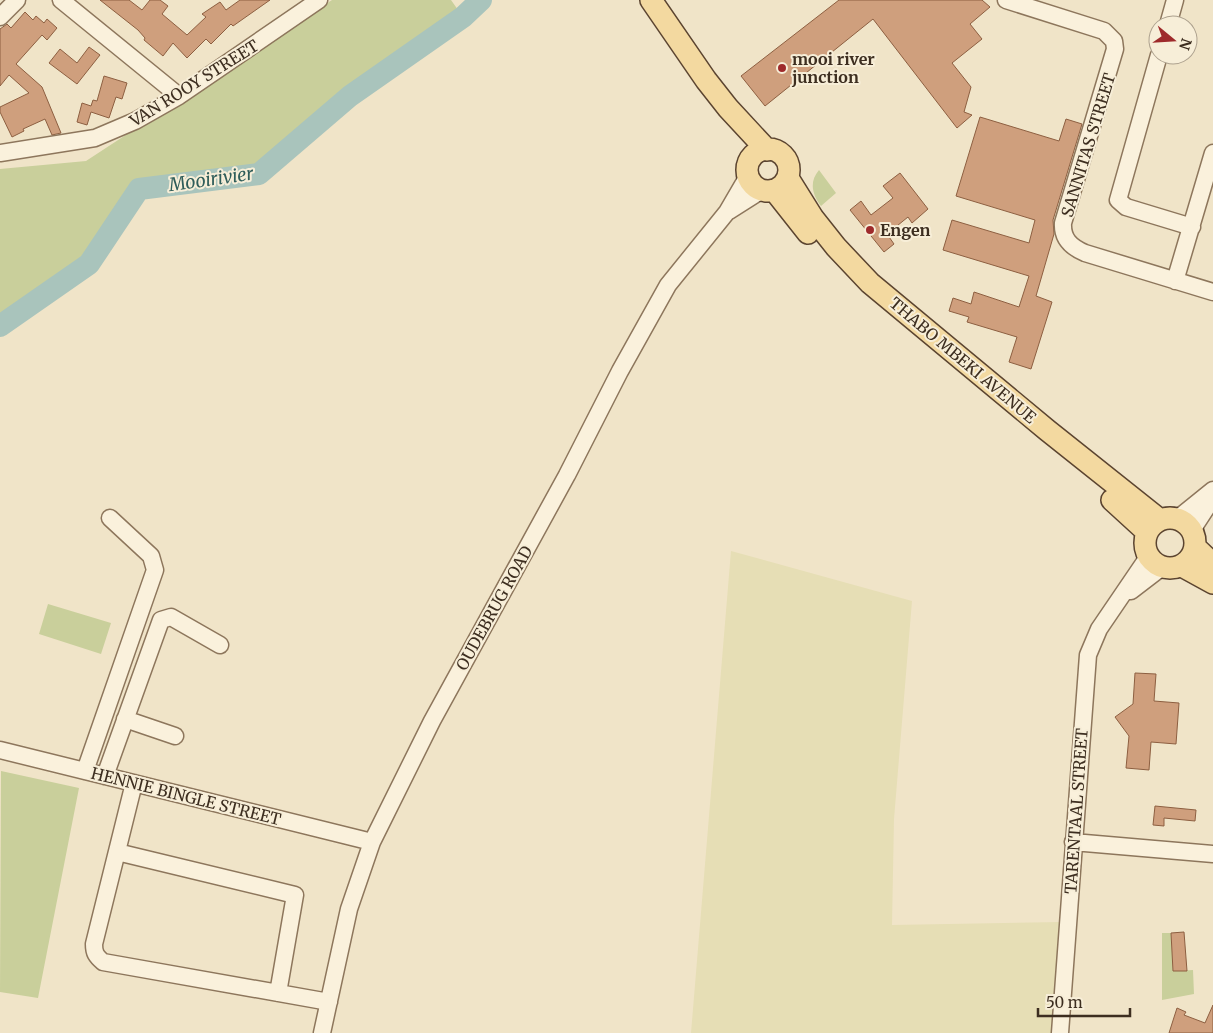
<svg xmlns="http://www.w3.org/2000/svg" width="1213" height="1033" viewBox="0 0 1213 1033" font-family="Merriweather,serif">
	<rect width="100%" height="100%" fill="#f0e4c8"/>
	<path fill="#e6deb5" d="M 731,551 L 912,601 L 894,819 L 892,925 L 1061,922 L 1052,1033 L 691,1033 Z"/>
	<path fill="#c9cf9b" d="M 332,0 L 451,0 L 463,17 L 363,86 L 259,174 L 139,189 L 89,264 L 0,326 L 0,169 L 86,161 Z
		M 819,170 L 836,193 L 821,206 C 812,194 809,182 819,170 Z
		M 48,604 L 111,623 L 101,654 L 39,634 Z
		M 1,771 L 79,788 L 38,998 L 0,992 Z
		M 1162,933 L 1171,933 L 1173,971 L 1193,970 L 1194,994 L 1162,1000 Z"/>
	<g fill="none" stroke-linecap="round" stroke-linejoin="round">
		<path stroke="#a9c4bc" stroke-width="22" d="M 0,326 L 89,264 L 139,189 L 259,174 L 350,96 L 463,17 L 481,0"/>
	</g>
	<path fill="#cf9f7d" stroke="#8d5f41" d="M 100,0 L 129,0 L 142,10 L 150,0 L 160,0 L 168,6 L 162,14 L 187,35 L 206,17 L 202,14 L 220,2 L 226,10 L 240,0 L 270,0 L 233,26 L 231,24 L 211,44 L 206,39 L 187,58 L 173,43 L 163,56 L 144,40 L 145,38 L 138,30 Z
		M 839,0 L 982,0 L 990,7 L 970,24 L 982,39 L 952,63 L 971,87 L 964,112 L 972,115 L 957,128 L 873,19 L 765,106 L 741,76 Z
		M 25,12 L 33,20 L 36,16 L 44,23 L 47,19 L 57,28 L 47,40 L 42,35 L 16,64 L 42,87 L 61,133 L 52,135 L 45,119 L 23,129 L 24,131 L 12,137 L 0,112 L 0,107 L 29,93 L 9,75 L 0,86 L 0,29 L 7,24 L 11,28 Z
		M 89,47 L 100,55 L 77,84 L 49,63 L 60,49 L 77,63 Z
		M 104,76 L 127,83 L 122,99 L 116,97 L 109,118 L 91,112 L 87,125 L 77,122 L 82,103 L 91,106 L 93,100 L 97,101 Z
		M 980,117 L 1059,141 L 1066,119 L 1082,124 L 1053,220 L 1054,234 L 1036,296 L 1052,302 L 1031,369 L 1009,362 L 1017,337 L 967,322 L 969,317 L 949,311 L 953,298 L 971,304 L 974,292 L 1019,307 L 1029,276 L 943,250 L 952,220 L 1029,243 L 1035,220 L 956,196 Z
		M 900,173 L 928,209 L 912,223 L 908,217 L 887,234 L 894,244 L 884,252 L 850,210 L 861,201 L 871,215 L 893,198 L 883,186 Z
		M 1135,673 L 1156,674 L 1154,701 L 1179,703 L 1176,744 L 1151,742 L 1149,770 L 1126,768 L 1129,736 L 1115,717 L 1133,704 Z
		M 1155,806 L 1196,810 L 1195,821 L 1164,818 L 1164,826 L 1153,825 Z
		M 1184,932 L 1187,971 L 1173,971 L 1171,933 Z
		M 1213,1005 L 1213,1033 L 1169,1033 L 1177,1008 L 1186,1012 L 1184,1015 L 1205,1023 Z"/>
	<g fill="none" stroke-linecap="round" stroke-linejoin="round">
		<defs>
			<path id="minor" d="M 61,0 L 179,96
				M 1006,0 L 1104,31 L 1114,41 L 1115,49 L 1063,223 C 1062,239 1071,247 1085,253 L 1213,292
				M 0,17 L 17,0
				M 1168,25 L 1175,0
				M 1159,55 L 1118,200 L 1126,207 L 1192,227
				M 0,153 L 95,138 L 135,121 L 179,96 L 319,0
				M 729,211 L 762,190
				M 1175,281 L 1213,153
				M 1177,519 L 1213,490
				M 1192,530 L 1213,498
				M 1131,591 L 1161,568
				M 125,719 L 175,736
				M 0,750 L 372,842
				M 85,771 L 155,570 L 151,556 L 110,518
				M 105,776 L 161,620 L 171,617 L 220,645
				M 134,783 L 94,944 C 94,953 96,956 103,962 L 329,1002
				M 1073,842 L 1213,854
				M 117,852 L 295,895 L 278,993
				M 322,1033 L 349,909 L 372,842 L 432,721 L 567,475 L 620,371 L 668,285 L 727,212 L 748,176
				M 1060,1033 L 1088,655 L 1099,629 L 1148,557"/>
			<path id="major" d="M 651,0 L 706,80 L 728,108 L 767,150
				M747 170a21 21 0 1 1 42 0a21 21 0 1 1-42 0Z
				M 788,178 L 813,218 L 836,247 L 870,283 L 1047,430 L 1160,520
				M 774,190 L 808,233
				M 1112,500 L 1147,532
				M1145 543a25 25 0 1 1 50 0a25 25 0 1 1-50 0Z
				M 1195,547 L 1213,564
				M 1182,566 L 1213,583"/>
		</defs>
		<use href="#minor" stroke="#8d765c" stroke-width="19"/>
		<use href="#major" stroke="#5b4430" stroke-width="24"/>
		<use href="#minor" stroke="#faf1dc" stroke-width="16"/>
		<use href="#major" stroke="#f3d9a0" stroke-width="21"/>
	</g>
	<g fill="#9e2a2b" stroke="#f7eed8" stroke-width="2">
		<circle cx="782" cy="68" r="5"/>
		<circle cx="870" cy="230" r="5"/>
	</g>
	<g text-anchor="middle" dominant-baseline="central" stroke-width="4" stroke-linejoin="round" paint-order="stroke">
		<g font-size="16" font-weight="bold" fill="#3d2e20" stroke="#f7eed8" text-anchor="start">
			<text x="792" y="59">mooi river<tspan x="792" dy="18">junction</tspan></text>
			<text x="880" y="230">Engen</text>
		</g>
		<g font-size="16" fill="#3d2e20" stroke="#f7eed8">
			<text transform="translate(194 83) rotate(-32)">VAN ROOY STREET</text>
			<text transform="translate(1088 145) rotate(-73)">SANNITAS STREET</text>
			<text transform="translate(963 360) rotate(40)">THABO MBEKI AVENUE</text>
			<text transform="translate(494 608) rotate(-61)">OUDEBRUG ROAD</text>
			<text transform="translate(186 796) rotate(14)">HENNIE BINGLE STREET</text>
			<text transform="translate(1076 811) rotate(-86)">TARENTAAL STREET</text>
		</g>
		<g font-size="18" font-style="italic" fill="#2f5d5a" stroke="#f7eed8">
			<text transform="translate(211 179) rotate(-8)">Mooirivier</text>
		</g>
	</g>
	<g transform="translate(1173 40) rotate(108)"><circle r="24" fill="#f7eed8" stroke="#ada18e"/>
	<path d="M0-4L9 19L0 12L-9 19Z" fill="#9e2a2b"/>
	<text y="-8" font-size="14" font-weight="bold" text-anchor="middle" fill="#3d2e20">N</text>
	</g>
	<path d="M1038 1008v8h92v-8" fill="none" stroke="#3d2e20" stroke-width="2.5"/>
	<text x="1046" y="1008" font-size="15" fill="#3d2e20" stroke="#f7eed8" stroke-width="4" paint-order="stroke">50 m</text>
</svg>
